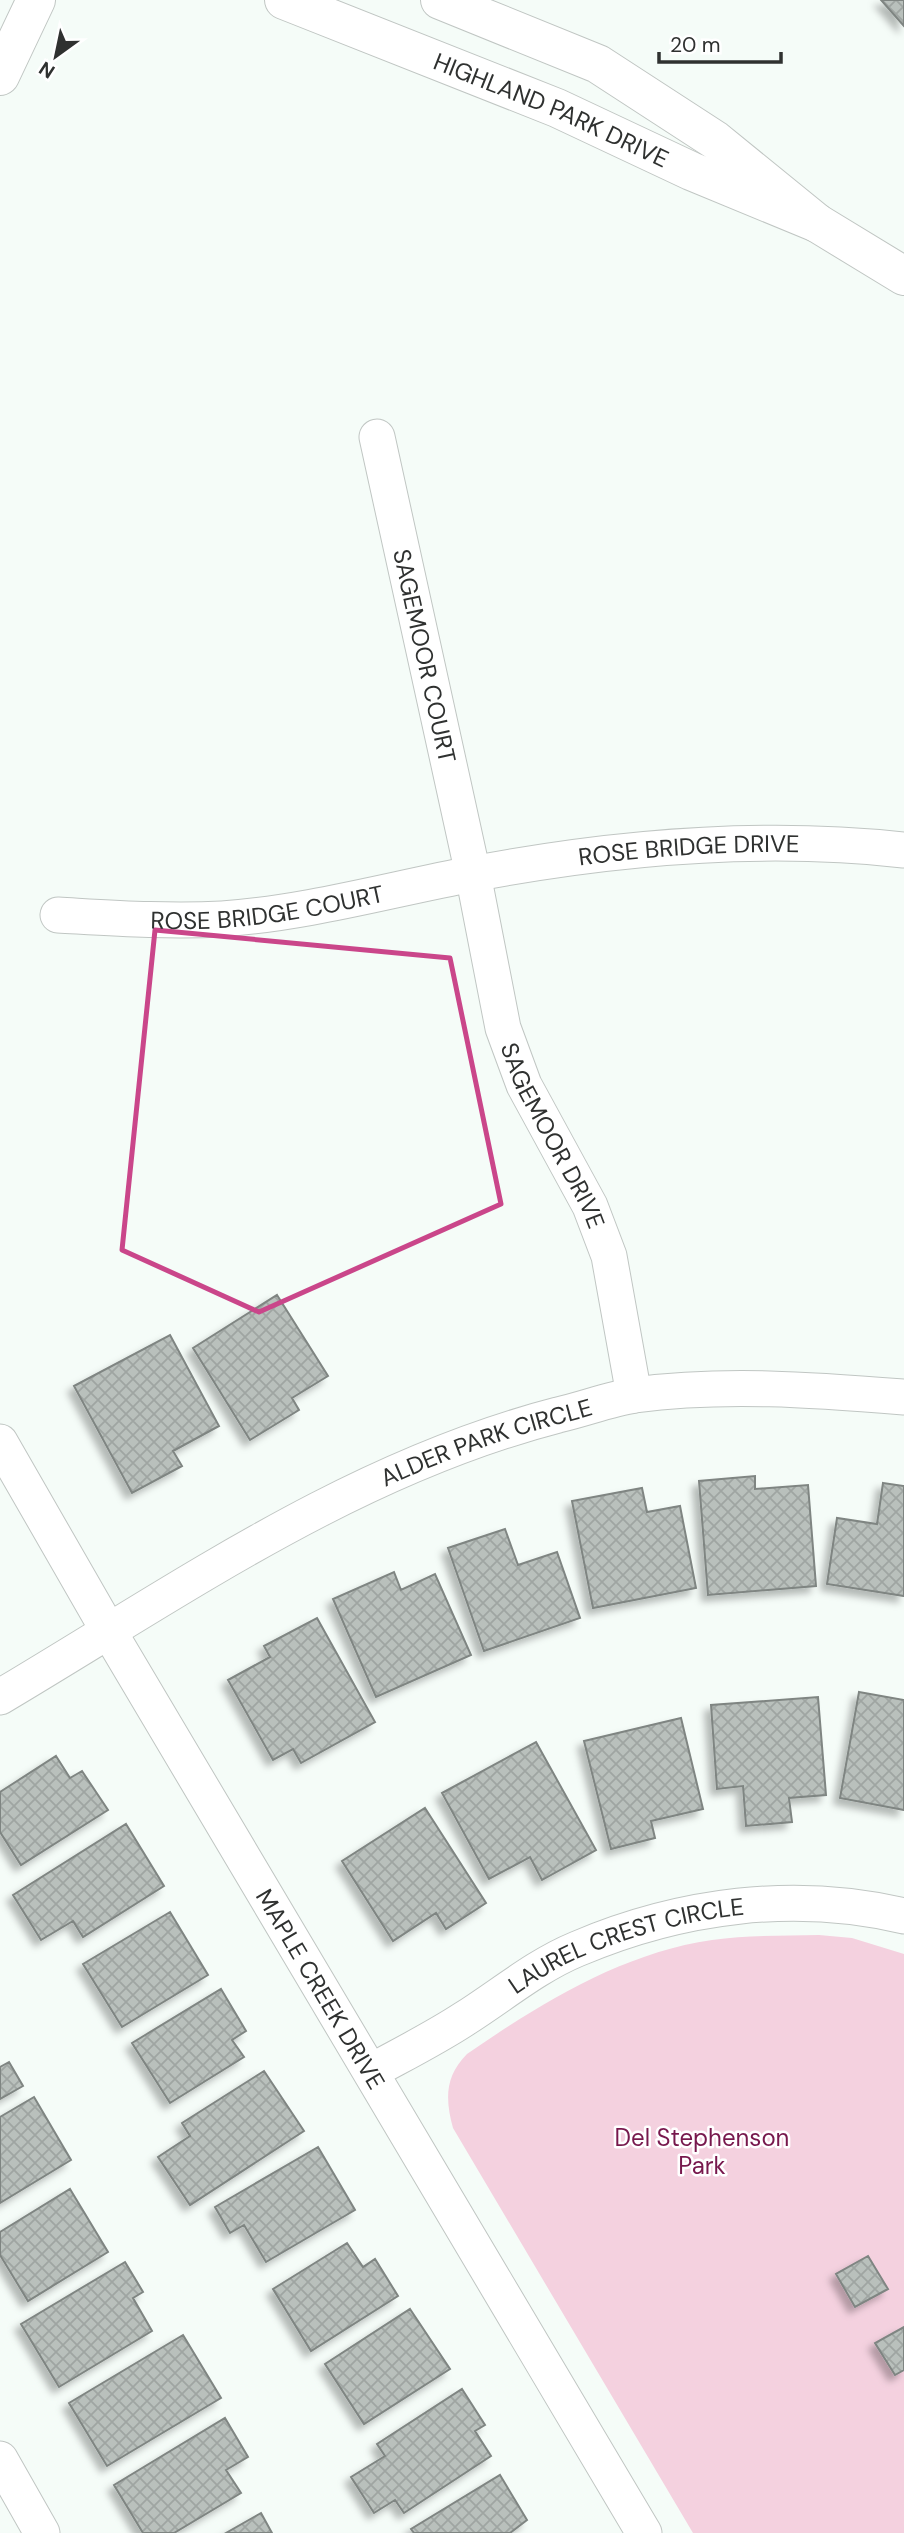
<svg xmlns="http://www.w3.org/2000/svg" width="904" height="2533" viewBox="0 0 904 2533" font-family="'DM Sans',sans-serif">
	<defs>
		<pattern id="building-cross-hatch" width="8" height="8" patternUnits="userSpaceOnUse" patternTransform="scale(1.75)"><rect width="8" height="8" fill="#b9c0bc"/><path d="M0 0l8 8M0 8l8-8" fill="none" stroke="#9fa5a2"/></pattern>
		<filter id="shadow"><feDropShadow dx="-6" dy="6" stdDeviation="3.5" flood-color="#0004"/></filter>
	</defs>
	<rect width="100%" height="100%" fill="#f5fcf8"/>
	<path fill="#f4d1df" d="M 819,1935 L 852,1938 L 904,1954 L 904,2533 L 693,2533 L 453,2128 C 445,2099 445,2076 467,2054 C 541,2003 622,1953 712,1940 C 747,1935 783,1936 819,1935 Z"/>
	<path fill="url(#building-cross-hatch)" stroke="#7f8582" stroke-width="2" filter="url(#shadow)" d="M 881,0 L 904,0 L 904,26 Z
		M 277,1295 L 328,1376 L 292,1398 L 299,1410 L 250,1440 L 193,1348 Z
		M 170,1335 L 219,1426 L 173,1451 L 182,1466 L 132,1493 L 74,1386 Z
		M 755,1476 L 755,1489 L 808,1485 L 816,1586 L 708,1595 L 699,1481 Z
		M 883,1483 L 904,1486 L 904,1596 L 827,1584 L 837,1518 L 877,1524 Z
		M 642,1488 L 647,1512 L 680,1506 L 696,1588 L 593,1608 L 572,1501 Z
		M 505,1529 L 518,1565 L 557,1552 L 580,1618 L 484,1651 L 448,1548 Z
		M 394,1572 L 401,1590 L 435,1574 L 471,1655 L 376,1697 L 333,1599 Z
		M 317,1618 L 375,1722 L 301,1763 L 293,1749 L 273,1760 L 228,1680 L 270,1657 L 264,1646 Z
		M 859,1692 L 904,1700 L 904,1810 L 840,1798 Z
		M 818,1697 L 826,1795 L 789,1798 L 792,1822 L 746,1826 L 743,1786 L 717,1789 L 711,1705 Z
		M 681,1718 L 703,1809 L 651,1821 L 655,1838 L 611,1849 L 584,1741 Z
		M 536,1742 L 596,1850 L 542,1880 L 530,1857 L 489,1879 L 442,1793 Z
		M 56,1756 L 70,1778 L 82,1771 L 108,1810 L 21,1865 L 0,1832 L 0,1792 Z
		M 425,1808 L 486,1903 L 446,1929 L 436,1913 L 393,1941 L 342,1861 Z
		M 126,1824 L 164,1886 L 83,1937 L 73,1921 L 41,1940 L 13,1895 Z
		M 170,1912 L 208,1975 L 122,2027 L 83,1964 Z
		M 221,1989 L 246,2031 L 232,2040 L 244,2057 L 170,2103 L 132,2043 Z
		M 9,2062 L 23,2086 L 0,2099 L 0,2067 Z
		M 264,2071 L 304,2131 L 190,2205 L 158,2157 L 190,2136 L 182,2123 Z
		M 34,2097 L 71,2160 L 0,2203 L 0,2117 Z
		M 318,2147 L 355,2210 L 266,2262 L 244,2225 L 230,2233 L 215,2207 Z
		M 70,2189 L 108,2252 L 28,2301 L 0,2255 L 0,2232 Z
		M 347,2243 L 363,2267 L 375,2259 L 398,2296 L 311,2351 L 273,2289 Z
		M 868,2256 L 888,2289 L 855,2307 L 836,2274 Z
		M 125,2262 L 143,2292 L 133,2298 L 152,2331 L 59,2387 L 21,2324 Z
		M 410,2309 L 450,2369 L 364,2424 L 325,2364 Z
		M 904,2327 L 904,2370 L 895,2375 L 875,2343 Z
		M 183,2335 L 221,2398 L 107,2466 L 69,2403 Z
		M 462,2389 L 485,2425 L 475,2431 L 491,2456 L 404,2513 L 395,2500 L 374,2513 L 351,2477 L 385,2456 L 377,2444 Z
		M 225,2418 L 248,2457 L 226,2470 L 241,2493 L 174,2533 L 143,2533 L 114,2485 Z
		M 500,2475 L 527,2520 L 510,2533 L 414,2533 L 411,2529 Z
		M 261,2513 L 272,2533 L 226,2533 Z"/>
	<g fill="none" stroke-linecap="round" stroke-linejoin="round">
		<defs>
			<g id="minor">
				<path id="s1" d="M 377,437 L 473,874 L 503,1028 L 524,1085 L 590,1206 L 609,1256 L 634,1395"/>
				<path id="s2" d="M 58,915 C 112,918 167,922 222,919 C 307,913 388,890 472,874 C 614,847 760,834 904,850"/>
				<path id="s3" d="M 0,1442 L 108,1630 L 644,2533"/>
				<path id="s4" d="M 0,1697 C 180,1590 353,1468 558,1415 C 584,1409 610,1399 635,1395 C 724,1383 815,1390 904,1397"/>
				<path id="s5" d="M 372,2071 C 403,2054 435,2038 464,2019 C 502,1995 536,1966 577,1949 C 680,1905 795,1890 904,1916"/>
				<path d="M 0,2459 L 42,2533"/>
			</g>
			<g id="tertiary">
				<path id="s6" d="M 284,0 L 557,108 L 691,171 L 817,223"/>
				<path d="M 440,0 L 598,64 L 715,140 L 817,223 L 904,276"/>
			</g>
			<path id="secondary" d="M 0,76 L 36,0"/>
		</defs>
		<use href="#minor" stroke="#c0c6c3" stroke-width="37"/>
		<use href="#tertiary" stroke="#c0c6c3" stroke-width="40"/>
		<use href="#secondary" stroke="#c0c6c3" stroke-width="40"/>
		<use href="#minor" stroke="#fff" stroke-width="35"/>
		<use href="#tertiary" stroke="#fff" stroke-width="38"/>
		<use href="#secondary" stroke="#fff" stroke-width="38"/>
	</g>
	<path fill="none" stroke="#ca468a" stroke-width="5" stroke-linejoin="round" d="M 155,930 L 450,958 L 501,1204 L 259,1312 L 122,1250 Z"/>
	<g text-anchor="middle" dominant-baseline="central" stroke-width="5" stroke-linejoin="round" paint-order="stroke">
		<g font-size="24" fill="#2f3130" stroke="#fff">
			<text stroke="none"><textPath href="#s6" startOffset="289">HIGHLAND PARK DRIVE</textPath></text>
			<text stroke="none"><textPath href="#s1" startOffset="224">SAGEMOOR COURT</textPath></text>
			<text stroke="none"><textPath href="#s2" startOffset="637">ROSE BRIDGE DRIVE</textPath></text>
			<text stroke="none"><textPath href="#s2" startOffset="210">ROSE BRIDGE COURT</textPath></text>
			<text stroke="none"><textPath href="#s1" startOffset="723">SAGEMOOR DRIVE</textPath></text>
			<text stroke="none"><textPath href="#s4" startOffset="551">ALDER PARK CIRCLE</textPath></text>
			<text stroke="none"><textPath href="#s5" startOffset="287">LAUREL CREST CIRCLE</textPath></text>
			<text stroke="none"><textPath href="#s3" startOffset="634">MAPLE CREEK DRIVE</textPath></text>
		</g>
		<g font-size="24" fill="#77184d" stroke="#fff">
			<text x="702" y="2137">Del Stephenson<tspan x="702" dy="28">Park</tspan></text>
		</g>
	</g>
	<g transform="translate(56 56) rotate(213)" stroke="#ffffff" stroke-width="5" paint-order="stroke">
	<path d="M0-5L12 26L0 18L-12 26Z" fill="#2f3130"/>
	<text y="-10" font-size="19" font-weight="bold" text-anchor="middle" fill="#2f3130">N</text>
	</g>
	<path d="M659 52v10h122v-10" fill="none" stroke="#2f3130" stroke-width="3.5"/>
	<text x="670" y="52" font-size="21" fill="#2f3130" stroke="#ffffff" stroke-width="5" paint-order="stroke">20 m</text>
</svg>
